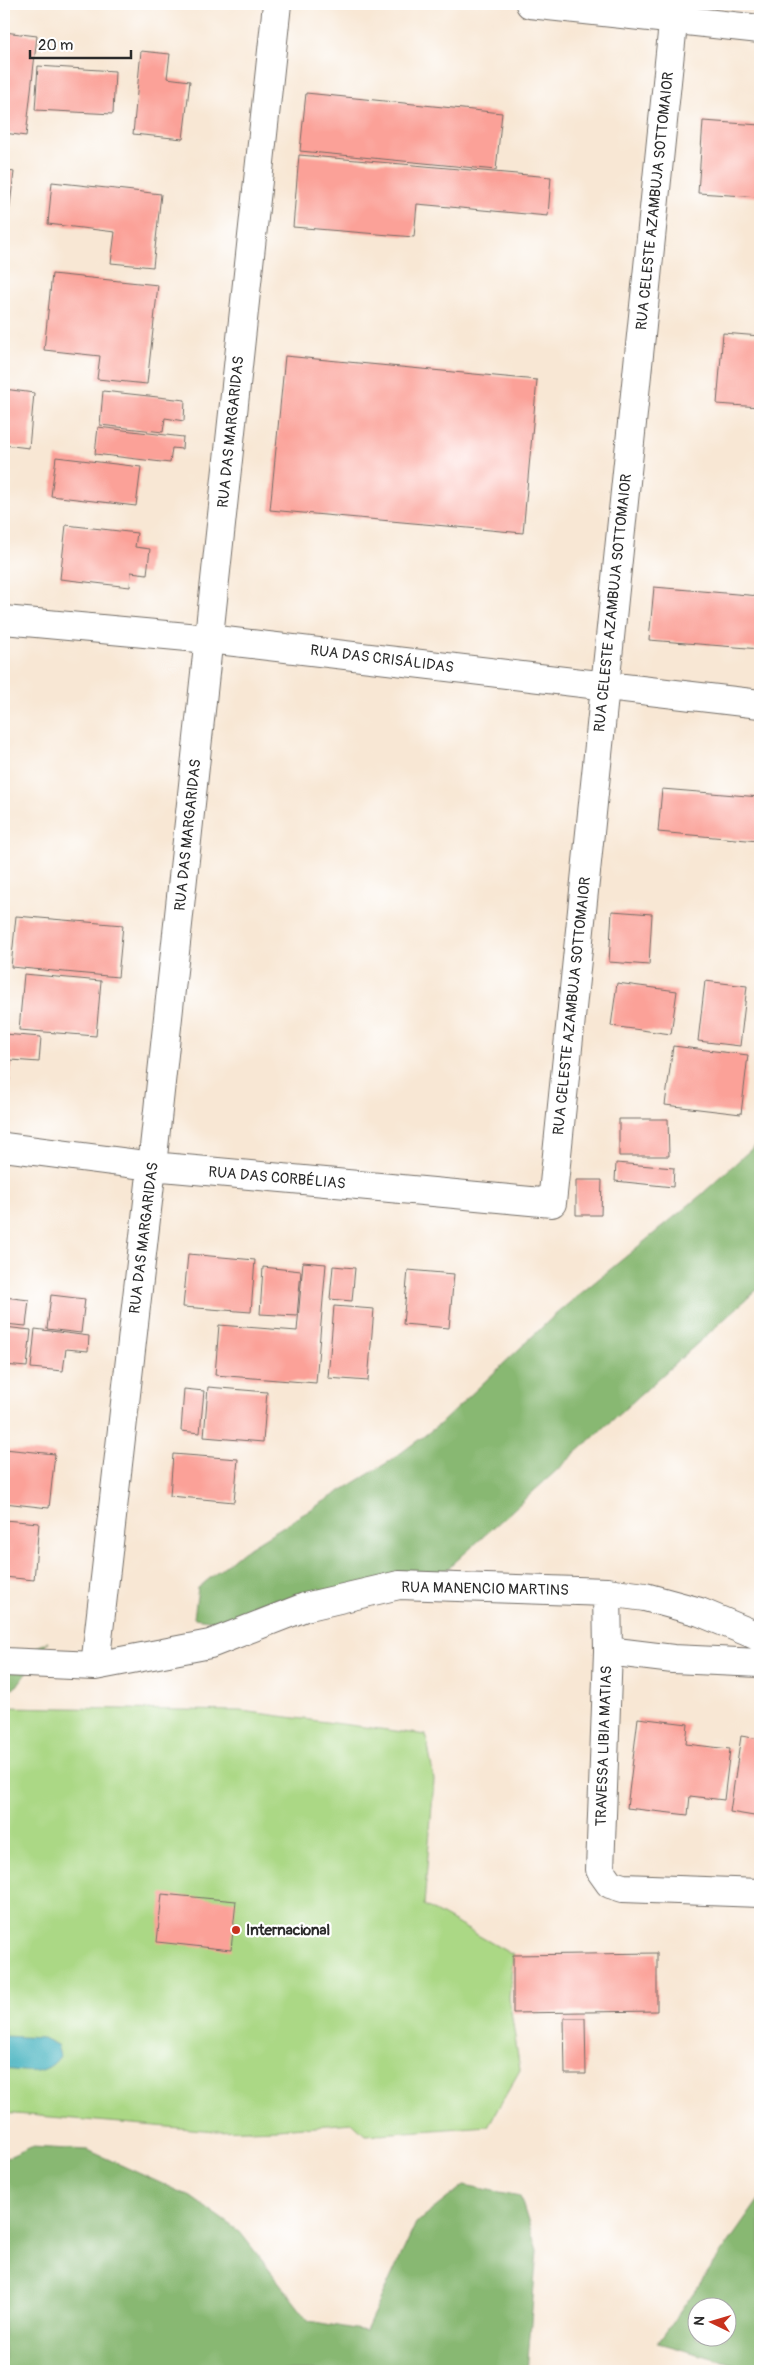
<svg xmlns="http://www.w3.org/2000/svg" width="764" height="2375" viewBox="0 0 764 2375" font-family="Pangolin,sans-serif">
	<rect width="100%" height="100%" fill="#fff"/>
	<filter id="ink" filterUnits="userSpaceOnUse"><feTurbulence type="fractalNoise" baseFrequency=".02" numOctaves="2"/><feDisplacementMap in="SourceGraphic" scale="10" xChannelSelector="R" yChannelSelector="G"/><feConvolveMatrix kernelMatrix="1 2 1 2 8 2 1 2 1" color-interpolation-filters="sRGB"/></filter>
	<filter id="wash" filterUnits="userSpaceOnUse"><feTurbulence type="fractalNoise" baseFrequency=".0096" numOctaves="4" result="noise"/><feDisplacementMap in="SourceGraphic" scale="20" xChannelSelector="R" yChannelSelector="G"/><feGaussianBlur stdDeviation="1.12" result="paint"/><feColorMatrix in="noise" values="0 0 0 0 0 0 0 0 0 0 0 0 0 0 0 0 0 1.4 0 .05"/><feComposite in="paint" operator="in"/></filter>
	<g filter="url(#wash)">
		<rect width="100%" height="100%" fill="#f8e7d4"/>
		<path fill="#abd885" stroke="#6b8258" d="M 4,1707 L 241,1711 L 426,1735 L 434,1780 L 424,1905 L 513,1955 L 509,1998 L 520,2070 L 488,2126 L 365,2135 L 352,2123 L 278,2129 L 215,2131 L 4,2113 Z"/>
		<path fill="#88b872" stroke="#5a724e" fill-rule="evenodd" d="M 760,1141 L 760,1287 L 444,1572 L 390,1578 L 230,1623 L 194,1618 L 198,1588 L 243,1551 L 390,1461 L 440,1424 L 557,1313 L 701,1195 Z
			M 48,1642 L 17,1686 L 4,1691 L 4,1662 Z
			M 31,2147 L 88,2150 L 191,2197 L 240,2232 L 309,2321 L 366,2331 L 416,2223 L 464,2185 L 520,2196 L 537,2250 L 527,2371 L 4,2371 L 4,2159 Z
			M 760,2198 L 760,2371 L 658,2343 ZM 696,2308 L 726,2308 L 726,2338 L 696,2338 Z"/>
		<path fill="#41b0bd" stroke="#366e74" d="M 4,2036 L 43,2038 L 57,2045 L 60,2056 C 46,2077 26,2071 4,2069 Z"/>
		<g id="blocks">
			<path fill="#fba198" d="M 4,32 L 37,36 L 26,136 L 4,133 Z
				M 141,51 L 170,54 L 167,78 L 190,81 L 183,139 L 133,134 Z
				M 38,66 L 115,71 L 113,114 L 35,110 Z
				M 306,93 L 502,113 L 496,170 L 300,151 Z
				M 703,121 L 760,125 L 760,197 L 698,193 Z
				M 299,155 L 551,177 L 548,216 L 417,204 L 414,237 L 293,227 Z
				M 4,170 L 14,172 L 5,247 L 4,247 Z
				M 52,182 L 161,194 L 153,267 L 111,263 L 115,232 L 48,224 Z
				M 52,274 L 158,285 L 147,384 L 97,379 L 100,356 L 44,350 Z
				M 723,333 L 760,336 L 760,407 L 717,404 Z
				M 285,356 L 537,380 L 523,533 L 270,510 Z
				M 4,389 L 34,393 L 29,448 L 4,445 Z
				M 103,391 L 185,400 L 184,421 L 165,418 L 163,432 L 100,425 Z
				M 98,427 L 183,437 L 182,449 L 172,448 L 170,463 L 95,454 Z
				M 56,457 L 141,467 L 136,506 L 51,496 Z
				M 66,525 L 137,533 L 135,547 L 150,549 L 147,574 L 131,572 L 130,587 L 60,579 Z
				M 654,587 L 760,596 L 760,649 L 649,640 Z
				M 662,789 L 760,797 L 758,841 L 658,832 Z
				M 612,911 L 652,914 L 649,965 L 609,962 Z
				M 16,916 L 123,925 L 118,977 L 11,967 Z
				M 24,974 L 101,981 L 96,1036 L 19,1030 Z
				M 705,981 L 747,986 L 740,1046 L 698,1041 Z
				M 617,983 L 677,991 L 671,1034 L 611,1026 Z
				M 4,1034 L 41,1037 L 39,1062 L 11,1060 L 9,1089 L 4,1088 Z
				M 673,1046 L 748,1055 L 741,1114 L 665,1105 Z
				M 619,1119 L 668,1119 L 669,1156 L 619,1156 Z
				M 616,1163 L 674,1168 L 673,1187 L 615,1181 Z
				M 576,1180 L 602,1180 L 601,1215 L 576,1215 Z
				M 188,1254 L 255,1260 L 251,1312 L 183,1307 Z
				M 303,1262 L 326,1264 L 316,1383 L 215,1375 L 219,1325 L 297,1331 Z
				M 333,1266 L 355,1268 L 352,1301 L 330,1299 Z
				M 263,1267 L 301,1271 L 297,1316 L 260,1314 Z
				M 408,1270 L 454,1274 L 449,1328 L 403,1324 Z
				M 51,1295 L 85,1299 L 81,1333 L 47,1329 Z
				M 4,1297 L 29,1300 L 26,1326 L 4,1324 Z
				M 334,1306 L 374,1309 L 368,1381 L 328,1378 Z
				M 4,1327 L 31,1330 L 27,1367 L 4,1365 Z
				M 35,1329 L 89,1336 L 88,1351 L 66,1349 L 63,1371 L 31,1368 Z
				M 208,1387 L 267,1392 L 263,1442 L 204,1437 Z
				M 184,1389 L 204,1391 L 200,1433 L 181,1431 Z
				M 4,1449 L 55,1454 L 49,1508 L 4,1503 Z
				M 173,1454 L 238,1459 L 234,1502 L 170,1496 Z
				M 4,1520 L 39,1523 L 34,1580 L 4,1577 Z
				M 638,1718 L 688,1724 L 686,1744 L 730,1749 L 724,1800 L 690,1796 L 688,1815 L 627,1808 Z
				M 741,1736 L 760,1739 L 760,1817 L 730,1812 Z
				M 162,1894 L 236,1901 L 231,1950 L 157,1942 Z
				M 657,1953 L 657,2011 L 513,2013 L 513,1955 Z
				M 564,2018 L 585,2018 L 586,2074 L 565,2074 Z"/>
		</g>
	</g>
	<g filter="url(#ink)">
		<use href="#blocks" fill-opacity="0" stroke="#736d66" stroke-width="1"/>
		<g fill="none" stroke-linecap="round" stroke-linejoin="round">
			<defs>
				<path id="minor" d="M 530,4 L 760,29
					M 4,620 L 209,639 L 760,704
					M 4,1147 L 152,1166 L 552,1203 L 675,4
					M 607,1592 L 608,1651 L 600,1870 L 610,1884 L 623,1888 L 760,1893
					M 608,1651 L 673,1659 L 760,1663
					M 4,1662 L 95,1666 L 210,1644 L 305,1607 L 399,1585 L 607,1592 L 645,1597 L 700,1612 L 760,1637
					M 95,1666 L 152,1166 L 277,4"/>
			</defs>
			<use href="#minor" stroke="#736d66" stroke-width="30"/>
			<use href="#minor" stroke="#fff" stroke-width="28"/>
		</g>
	</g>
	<circle fill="#c8321e" stroke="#fff" stroke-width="2" cx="236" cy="1930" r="5"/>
	<g text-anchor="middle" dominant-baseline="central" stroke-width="4.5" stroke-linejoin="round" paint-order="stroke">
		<g font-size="15" fill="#2b2b2b" stroke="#fff">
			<text transform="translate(655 201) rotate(-84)">RUA CELESTE AZAMBUJA SOTTOMAIOR</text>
			<text transform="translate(231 432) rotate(-84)">RUA DAS MARGARIDAS</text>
			<text transform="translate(613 603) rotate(-84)">RUA CELESTE AZAMBUJA SOTTOMAIOR</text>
			<text transform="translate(382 659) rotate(7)">RUA DAS CRISÁLIDAS</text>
			<text transform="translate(188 835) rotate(-84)">RUA DAS MARGARIDAS</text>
			<text transform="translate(572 1006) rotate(-84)">RUA CELESTE AZAMBUJA SOTTOMAIOR</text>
			<text transform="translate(277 1178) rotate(5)">RUA DAS CORBÉLIAS</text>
			<text transform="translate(144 1238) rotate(-83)">RUA DAS MARGARIDAS</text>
			<text transform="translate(485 1589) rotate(1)">RUA MANENCIO MARTINS</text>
			<text transform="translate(604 1746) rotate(-88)">TRAVESSA LIBIA MATIAS</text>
		</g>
		<g font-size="15" font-weight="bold" fill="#2b2b2b" stroke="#fff" text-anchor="start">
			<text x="246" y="1930">Internacional</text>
		</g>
	</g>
	<rect width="764" height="2375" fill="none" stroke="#fff" stroke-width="20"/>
	<g transform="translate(712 2322) rotate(275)"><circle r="24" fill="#ffffff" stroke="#aaaaaa"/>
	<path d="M0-4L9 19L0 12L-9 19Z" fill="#c8321e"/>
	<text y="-8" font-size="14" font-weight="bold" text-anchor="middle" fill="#2b2b2b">N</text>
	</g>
	<path d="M30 50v8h101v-8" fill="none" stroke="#2b2b2b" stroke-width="2.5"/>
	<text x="38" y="50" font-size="15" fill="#2b2b2b" stroke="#ffffff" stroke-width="4" paint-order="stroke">20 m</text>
</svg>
